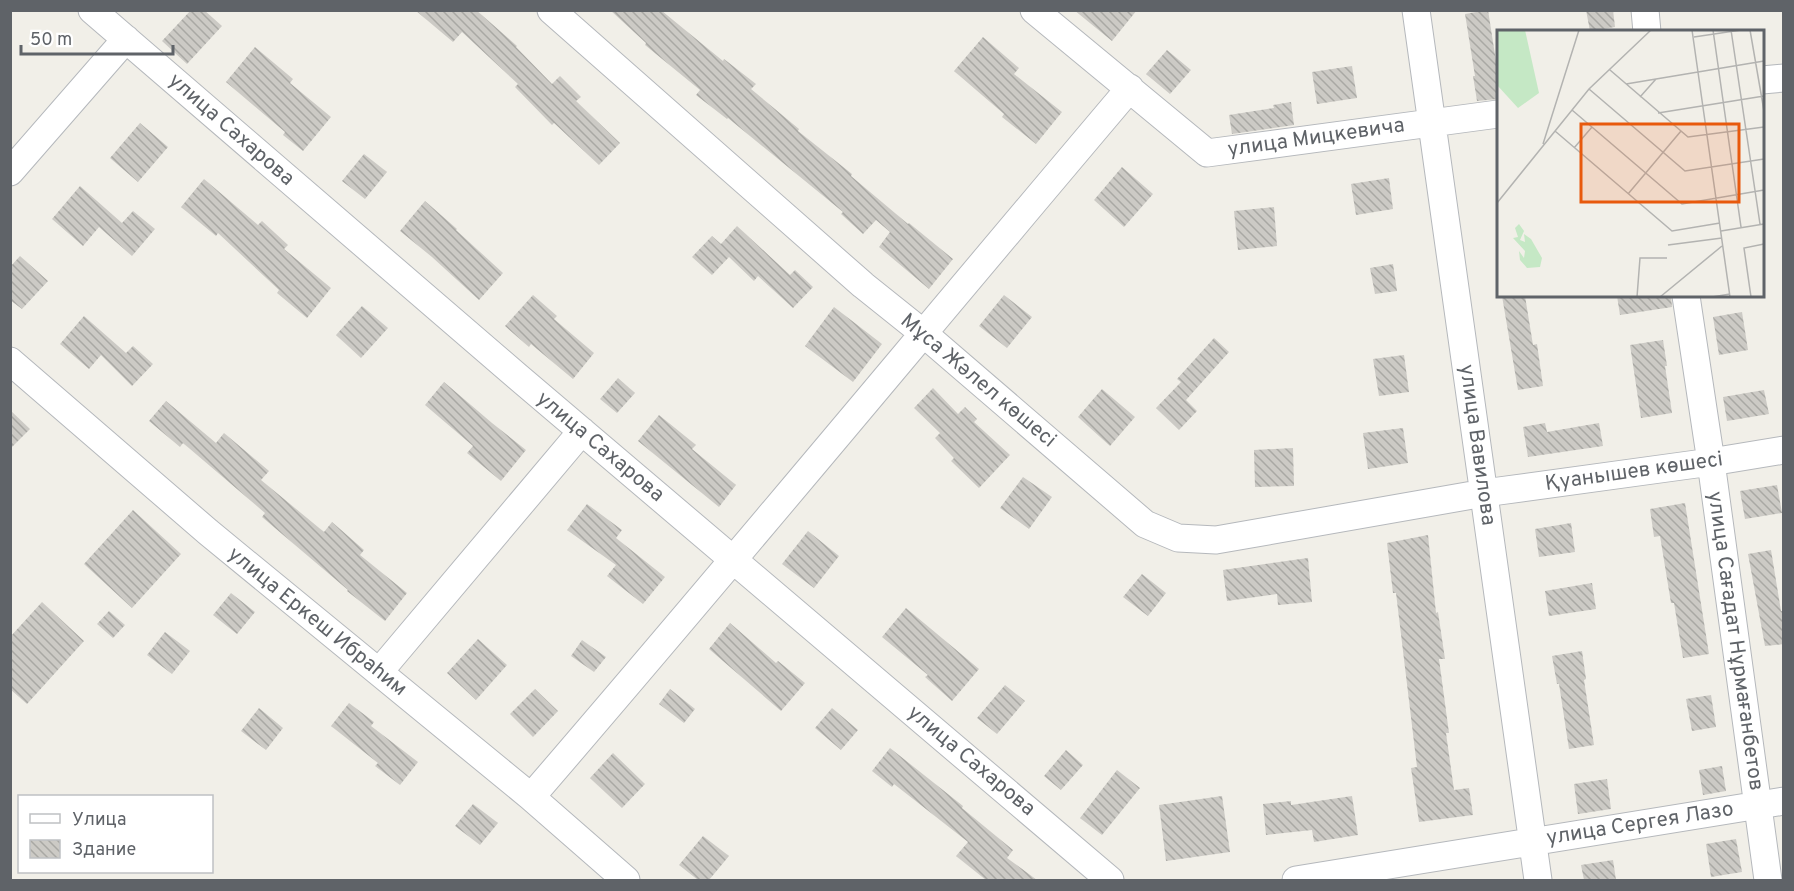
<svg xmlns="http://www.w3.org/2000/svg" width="1794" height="891" viewBox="0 0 1794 891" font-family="Overpass,sans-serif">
	<defs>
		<pattern id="building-back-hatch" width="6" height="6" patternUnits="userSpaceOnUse" patternTransform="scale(1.5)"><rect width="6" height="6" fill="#cccac5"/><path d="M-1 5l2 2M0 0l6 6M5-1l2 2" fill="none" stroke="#a9a8a4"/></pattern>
	</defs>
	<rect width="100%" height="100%" fill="#f1efe8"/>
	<path fill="url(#building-back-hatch)" d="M 191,10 L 204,10 L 222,26 L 187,64 L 162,41 Z
		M 415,10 L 476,10 L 517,46 L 516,47 L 552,84 L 560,76 L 581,97 L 576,101 L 620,143 L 599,165 L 554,123 L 552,125 L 515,87 L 518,84 L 462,32 L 453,42 Z
		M 610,10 L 662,11 L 723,61 L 724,59 L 756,84 L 751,89 L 799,129 L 798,131 L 852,174 L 851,176 L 908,224 L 909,223 L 953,259 L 929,289 L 879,247 L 890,232 L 876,220 L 863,234 L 841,214 L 843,212 L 728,118 L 727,119 L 696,95 L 700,90 L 645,45 L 646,43 Z
		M 1074,10 L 1137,10 L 1112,41 Z
		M 1488,10 L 1498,74 L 1498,99 L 1477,101 L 1473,76 L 1475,76 L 1465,14 Z
		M 1586,10 L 1613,10 L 1615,27 L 1590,31 Z
		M 983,37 L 1019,68 L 1014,74 L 1062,112 L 1036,144 L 1002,117 L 1004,114 L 954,71 Z
		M 255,47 L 293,79 L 290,83 L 331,117 L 303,151 L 283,135 L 285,132 L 226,82 Z
		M 1167,50 L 1191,70 L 1170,94 L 1146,74 Z
		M 1352,66 L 1357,98 L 1317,104 L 1312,72 Z
		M 1291,102 L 1294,125 L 1232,134 L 1229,115 L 1274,108 L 1273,105 Z
		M 140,123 L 168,147 L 138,182 L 110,158 Z
		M 364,154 L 387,172 L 365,199 L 342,181 Z
		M 1122,167 L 1153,194 L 1124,227 L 1094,200 Z
		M 1389,178 L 1393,209 L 1356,215 L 1351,184 Z
		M 204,179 L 258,225 L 262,221 L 288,245 L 284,249 L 331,288 L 307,318 L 277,293 L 279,290 L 218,233 L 216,236 L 181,207 Z
		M 80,186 L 122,223 L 133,211 L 155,229 L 132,256 L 99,227 L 83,246 L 52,219 Z
		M 425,201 L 457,229 L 456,230 L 503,273 L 479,300 L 432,257 L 400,231 Z
		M 1274,207 L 1277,246 L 1238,250 L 1234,211 Z
		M 737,226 L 790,275 L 795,270 L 813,287 L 793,308 L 758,276 L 754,281 L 729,257 L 712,275 L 692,257 L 712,236 L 721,244 Z
		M 20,256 L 48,281 L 22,309 L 10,300 L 10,267 Z
		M 1393,264 L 1397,291 L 1375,294 L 1370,268 Z
		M 533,295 L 557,316 L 554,319 L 594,353 L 573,379 L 531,344 L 529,347 L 505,326 Z
		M 1004,295 L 1032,317 L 1007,348 L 979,326 Z
		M 1502,296 L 1525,296 L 1533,345 L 1537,344 L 1543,386 L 1518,390 Z
		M 1617,296 L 1671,296 L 1672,307 L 1620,315 Z
		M 362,306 L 388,328 L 361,358 L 336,335 Z
		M 834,307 L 882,344 L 853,382 L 805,346 Z
		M 1742,312 L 1748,350 L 1719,355 L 1713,317 Z
		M 84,316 L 126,353 L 133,346 L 153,364 L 132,386 L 101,355 L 89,369 L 60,344 Z
		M 1214,338 L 1229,352 L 1186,400 L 1197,411 L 1179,430 L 1156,408 L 1181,382 L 1177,379 Z
		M 1663,340 L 1667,366 L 1665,366 L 1672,413 L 1641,418 L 1630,345 Z
		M 1404,355 L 1409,392 L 1379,396 L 1373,359 Z
		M 618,378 L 635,393 L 617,413 L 600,399 Z
		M 444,382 L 492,423 L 526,450 L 501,481 L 467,453 L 473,446 L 425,405 Z
		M 933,388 L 958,414 L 965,407 L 977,419 L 974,422 L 1010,455 L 979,488 L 951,461 L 954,458 L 935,438 L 940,433 L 914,408 Z
		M 1102,389 L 1135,417 L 1110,446 L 1078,417 Z
		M 1764,390 L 1769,414 L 1727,421 L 1723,397 Z
		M 166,401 L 216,443 L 224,433 L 269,471 L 261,480 L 324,532 L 332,522 L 364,550 L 360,555 L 407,593 L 385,621 L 347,591 L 348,590 L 262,517 L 265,513 L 183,443 L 180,447 L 149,421 Z
		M 10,410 L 30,429 L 10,449 Z
		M 659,415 L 696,445 L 692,449 L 736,485 L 719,507 L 638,441 Z
		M 1545,423 L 1547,432 L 1599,423 L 1603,446 L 1528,457 L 1523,427 Z
		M 1403,428 L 1408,463 L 1368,469 L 1363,433 Z
		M 1293,448 L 1294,486 L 1255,487 L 1254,450 Z
		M 1023,477 L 1052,497 L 1029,529 L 1000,508 Z
		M 1777,485 L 1782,513 L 1745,519 L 1740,491 Z
		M 1685,503 L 1709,654 L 1683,658 L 1674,603 L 1671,603 L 1660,536 L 1654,537 L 1650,509 Z
		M 587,504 L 622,530 L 616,538 L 665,577 L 643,604 L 607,576 L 616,565 L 567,530 Z
		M 133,510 L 181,554 L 132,608 L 84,564 Z
		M 1571,523 L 1575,552 L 1539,557 L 1535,529 Z
		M 808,531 L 839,556 L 814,588 L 782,564 Z
		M 1428,535 L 1436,613 L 1438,612 L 1445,659 L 1439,659 L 1449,733 L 1446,733 L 1454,790 L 1469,788 L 1473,815 L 1419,822 L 1411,768 L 1417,767 L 1396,593 L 1393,593 L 1387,543 Z
		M 1771,550 L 1781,611 L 1784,611 L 1784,644 L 1765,646 L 1748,554 Z
		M 1308,558 L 1312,602 L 1278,605 L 1277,594 L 1227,601 L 1223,570 Z
		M 1142,574 L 1166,593 L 1148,616 L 1123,597 Z
		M 1592,583 L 1596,609 L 1549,616 L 1545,591 Z
		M 231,593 L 255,612 L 237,634 L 213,615 Z
		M 42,602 L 84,641 L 27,704 L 10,689 L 10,637 Z
		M 906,608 L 979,669 L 952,701 L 925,677 L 928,675 L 882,637 Z
		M 109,611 L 125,625 L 113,638 L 97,624 Z
		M 730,623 L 776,663 L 778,661 L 805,683 L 781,711 L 709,649 Z
		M 165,632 L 190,651 L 172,674 L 147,655 Z
		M 478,639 L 507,665 L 476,700 L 447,673 Z
		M 582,640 L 606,657 L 594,672 L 571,656 Z
		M 1582,651 L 1586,679 L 1584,680 L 1594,745 L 1569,749 L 1559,684 L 1557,684 L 1552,656 Z
		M 1005,685 L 1025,701 L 997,734 L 977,718 Z
		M 535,689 L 558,711 L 533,737 L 510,714 Z
		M 670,689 L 695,709 L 684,723 L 659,704 Z
		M 1711,695 L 1716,727 L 1692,731 L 1686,699 Z
		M 349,703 L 374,722 L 371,726 L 418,762 L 400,785 L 375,766 L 378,763 L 331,726 Z
		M 259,708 L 283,728 L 266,750 L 241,731 Z
		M 832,708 L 858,730 L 841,750 L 815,728 Z
		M 890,748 L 963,806 L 962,808 L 1013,850 L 1007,858 L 1037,880 L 986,880 L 956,856 L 968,842 L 894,784 L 892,787 L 872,771 Z
		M 1066,750 L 1083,765 L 1061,790 L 1044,776 Z
		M 613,753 L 645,784 L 622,808 L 590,778 Z
		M 1722,766 L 1726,791 L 1703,795 L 1699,770 Z
		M 1117,770 L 1140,788 L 1102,835 L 1080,818 Z
		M 1607,779 L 1611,809 L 1578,814 L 1574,784 Z
		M 1222,796 L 1230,852 L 1166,861 L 1159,805 Z
		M 1352,796 L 1358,835 L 1314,842 L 1312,830 L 1266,835 L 1263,804 L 1291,801 L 1291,805 Z
		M 473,804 L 498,823 L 480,845 L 455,826 Z
		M 703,836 L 729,856 L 709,880 L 698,880 L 679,865 Z
		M 1736,839 L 1742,872 L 1711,877 L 1706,844 Z
		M 1613,860 L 1616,880 L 1584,880 L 1581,865 Z"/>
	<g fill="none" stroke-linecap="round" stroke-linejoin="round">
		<defs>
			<path id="minor" d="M 92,10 L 518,377 L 1110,880
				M 551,10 L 863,285 L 923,333 L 1145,524 L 1178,538 L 1216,540 L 1484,493 L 1711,462 L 1784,450
				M 1034,10 L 1207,153 L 1498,114
				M 1416,10 L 1538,880
				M 1645,10 L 1647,32
				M 1762,80 L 1784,78
				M 10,172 L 126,39
				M 1686,296 L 1711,462 L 1768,880
				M 10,361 L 208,532 L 531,797 L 626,880
				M 379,672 L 582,431
				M 531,797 C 733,563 930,324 1130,88
				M 1296,880 L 1784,801"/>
		</defs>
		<use href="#minor" stroke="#b5b8bc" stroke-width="29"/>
		<use href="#minor" stroke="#fff" stroke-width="27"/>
	</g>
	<g text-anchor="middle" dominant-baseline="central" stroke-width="4.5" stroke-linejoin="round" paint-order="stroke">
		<g font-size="21" fill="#5f6368" stroke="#fff">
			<text transform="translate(231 130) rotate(41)">улица Сахарова</text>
			<text transform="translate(1316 138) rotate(-8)">улица Мицкевича</text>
			<text transform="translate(978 381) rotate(40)">Мұса Жәлел көшесі</text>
			<text transform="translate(1477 445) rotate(82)">улица Вавилова</text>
			<text transform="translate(600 447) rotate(40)">улица Сахарова</text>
			<text transform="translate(1634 472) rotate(-8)">Қуанышев көшесі</text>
			<text transform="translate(317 622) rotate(39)">улица Еркеш Ибраһим</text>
			<text transform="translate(1735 641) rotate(82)">улица Сағадат Нұрмағанбетов</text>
			<text transform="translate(971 761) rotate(40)">улица Сахарова</text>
			<text transform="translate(1640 824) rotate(-9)">улица Сергея Лазо</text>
		</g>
	</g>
	<g transform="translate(1497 30)">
		<rect width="267" height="267" fill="#f1efe8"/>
		<path d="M 0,0 L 28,0 L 42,63 L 21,78 L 0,55 ZM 22,194 L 27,201 L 23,210 L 28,212 L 27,204 L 34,209 L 45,228 L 43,237 L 30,238 L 23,230 L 22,221 L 27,228 L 28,221 L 16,208 L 21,207 L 18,198 Z" fill="#c5e8c5"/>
		<path fill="none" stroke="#b3b3b1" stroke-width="1.5" d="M 195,0 L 233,267M 216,0 L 244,197M 234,0 L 263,194M 253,0 L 267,81M 197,7 L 244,0M 113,40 L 191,107 L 267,97M 129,54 L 267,31M 92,59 L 188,141 L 267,129M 143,67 L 159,49M 75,80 L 185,174 L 267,160M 161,83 L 267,66M 58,101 L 175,201 L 223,193M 46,114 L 82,0M 77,118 L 95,97M 131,164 L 184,101M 0,173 L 92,59 L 154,0M 224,201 L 267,194M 171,215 L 225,208M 140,267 L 143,228 L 170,228M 163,267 L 225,216M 215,267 L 233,264M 254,267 L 247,218 L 267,214"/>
		<path fill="#e8590c" fill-opacity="0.15" stroke="#e8590c" stroke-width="3" d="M 84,94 L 242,94 L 242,172 L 84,172 Z"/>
		<rect width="267" height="267" fill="none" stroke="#5f6368" stroke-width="3"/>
	</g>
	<rect width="1794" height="891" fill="none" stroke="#5f6368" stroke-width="24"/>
	<rect x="18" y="795" width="195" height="78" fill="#ffffff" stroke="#bfc1c3" stroke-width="1.5"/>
	<rect x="30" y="814" width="30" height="9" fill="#ffffff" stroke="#bfc1c3" stroke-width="1.5"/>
	<text x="72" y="825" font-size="18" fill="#5f6368">Улица</text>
	<rect x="30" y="840" width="30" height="18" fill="url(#building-back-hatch)" stroke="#bfc1c3" stroke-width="1.5"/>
	<text x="72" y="855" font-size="18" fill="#5f6368">Здание</text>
	<path d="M21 45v9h152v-9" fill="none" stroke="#5f6368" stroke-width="3"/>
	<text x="30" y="45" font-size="18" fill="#5f6368" stroke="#ffffff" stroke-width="4.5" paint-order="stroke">50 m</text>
</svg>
